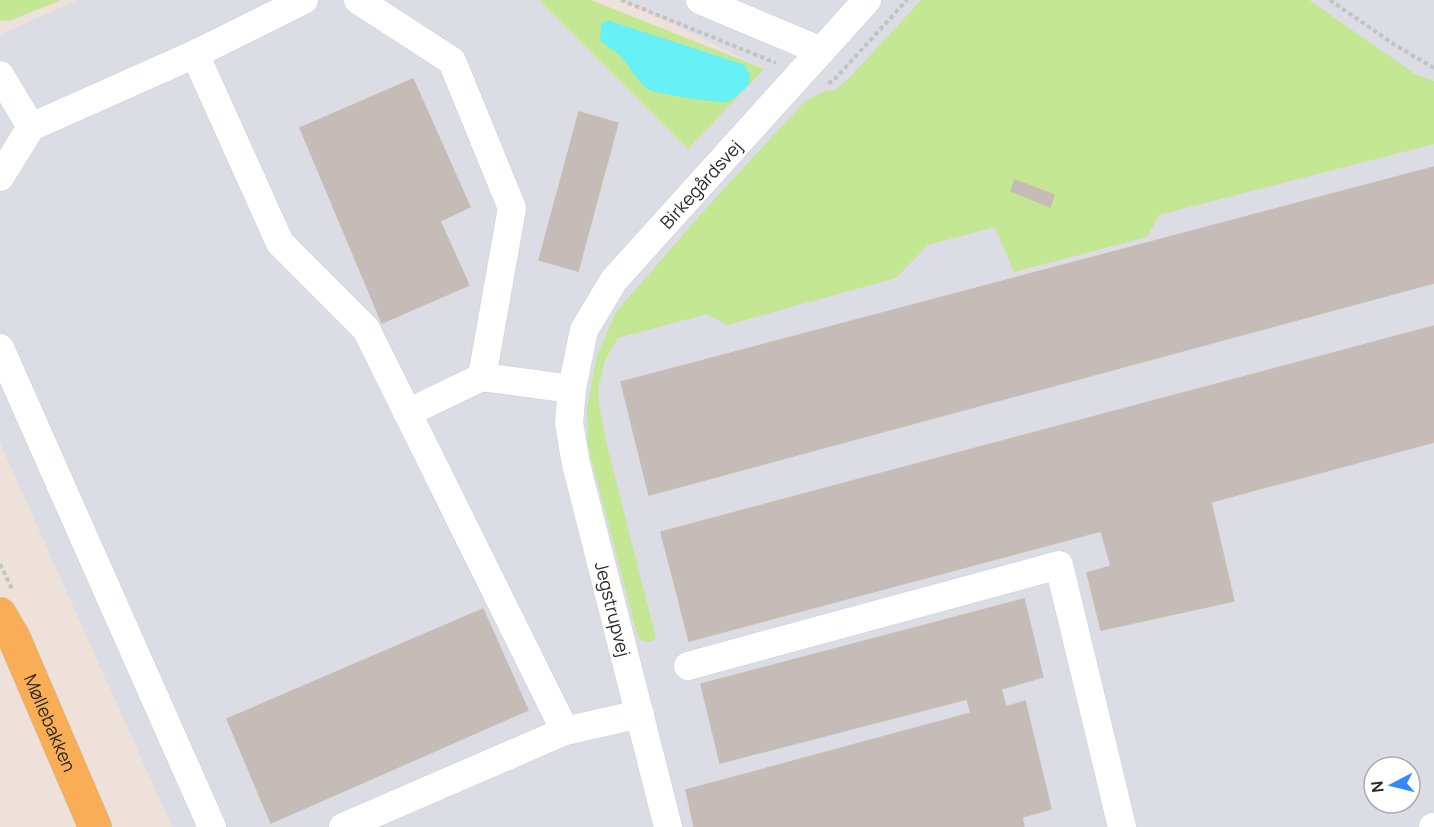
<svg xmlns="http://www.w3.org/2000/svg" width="1434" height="827" viewBox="0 0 1434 827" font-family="Manrope,sans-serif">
	<rect width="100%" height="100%" fill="#ede1da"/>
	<path fill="#dcdce5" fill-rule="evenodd" d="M 77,0 L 539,0 L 688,149 L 764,69 L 625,0 L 1434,0 L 1434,827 L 172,827 L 0,443 L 0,37 L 1,34 ZM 1374,767 L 1410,767 L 1410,803 L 1374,803 Z"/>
	<path fill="#c3e793" d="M 0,0 L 61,0 L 9,21 L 0,20 Z
		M 539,0 L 591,0 L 764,69 L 688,149 Z
		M 921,0 L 1309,0 L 1415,74 L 1434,81 L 1434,144 L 1159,215 L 1147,237 L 1014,272 L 995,227 L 928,245 L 896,278 L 727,325 L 707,314 L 618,338 L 605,360 L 598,389 L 599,403 L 606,441 L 656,638 L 651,642 L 643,641 L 638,638 L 588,446 L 587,409 L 597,355 L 616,312 L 700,215 L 805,101 L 825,91 L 836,90 L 852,75 Z"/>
	<path fill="#67f0f5" d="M 607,20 L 745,65 L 750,76 L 749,85 C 743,90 735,99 727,102 C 722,104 654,93 649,90 C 637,82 631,68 622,58 C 616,51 607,47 600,40 L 601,24 Z"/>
	<path fill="#c5bbb7" stroke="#c8bcb4" stroke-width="1.5" d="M 413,79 L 470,207 L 440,221 L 469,285 L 382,323 L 300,128 Z
		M 579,112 L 618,123 L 578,271 L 539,260 Z
		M 1434,167 L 1434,283 L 649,495 L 621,382 Z
		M 1015,180 L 1054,195 L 1050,207 L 1011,191 Z
		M 1434,326 L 1434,442 L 1211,502 L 1234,601 L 1101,630 L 1087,573 L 1111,566 L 1101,531 L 689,641 L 661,532 Z
		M 1024,599 L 1043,677 L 1001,689 L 1006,707 L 1025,701 L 1051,809 L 1022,817 L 1024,827 L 694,827 L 686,790 L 971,713 L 967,699 L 720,763 L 701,684 Z
		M 483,609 L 528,710 L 271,823 L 227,719 Z"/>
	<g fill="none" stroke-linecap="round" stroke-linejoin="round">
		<defs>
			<g id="minor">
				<path d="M 358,0 L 452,61 L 512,208 L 482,377 L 572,389"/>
				<path d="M 700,0 L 821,51"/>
				<path d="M 195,54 L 280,243 L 366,329 L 565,731 L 640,714"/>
				<path d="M 0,75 L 31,127 L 195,54 L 304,0"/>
				<path d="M 0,177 L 31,127"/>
				<path d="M 0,348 L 212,827"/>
				<path d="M 407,413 L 482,377"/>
				<path d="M 688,666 L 1059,565 L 1122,827"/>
				<path d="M 343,827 L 565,731"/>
				<path id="s1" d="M 668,827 L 576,464 L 569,423 L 572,389 L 584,330 L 614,280 L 867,0"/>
				<path d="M 1433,827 L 1434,827"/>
			</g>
			<g id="major">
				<path id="s2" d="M 0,614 L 14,638 L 95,827"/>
			</g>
		</defs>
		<use href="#minor" stroke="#d0d8e4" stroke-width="30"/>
		<use href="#major" stroke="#c3c3c3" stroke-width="34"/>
		<path stroke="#c3c3c3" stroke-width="4" stroke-dasharray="4.5 3" stroke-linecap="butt" d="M 621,0 L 776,63
			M 1330,0 L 1395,45 L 1434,68
			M 828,83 L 833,81 L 907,0
			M 0,564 L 13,591"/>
		<use href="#minor" stroke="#fff" stroke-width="28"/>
		<use href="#major" stroke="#f9ad54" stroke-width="33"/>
	</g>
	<g text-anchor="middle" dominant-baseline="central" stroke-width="4.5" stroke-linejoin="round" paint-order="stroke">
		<g font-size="18" fill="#2a2a2a" stroke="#fff">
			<text stroke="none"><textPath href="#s1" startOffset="698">Birkegårdsvej</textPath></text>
			<text transform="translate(613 609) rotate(76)">Jegstrupvej</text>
			<text stroke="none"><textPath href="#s2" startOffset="120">Møllebakken</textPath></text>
		</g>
	</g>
	<g transform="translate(1392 785) rotate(263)"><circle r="28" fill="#ffffff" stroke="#aaaaaa" stroke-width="1.5"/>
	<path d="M0-4.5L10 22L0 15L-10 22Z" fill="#3589ff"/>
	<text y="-9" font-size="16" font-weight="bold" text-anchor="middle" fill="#2a2a2a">N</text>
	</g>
</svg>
